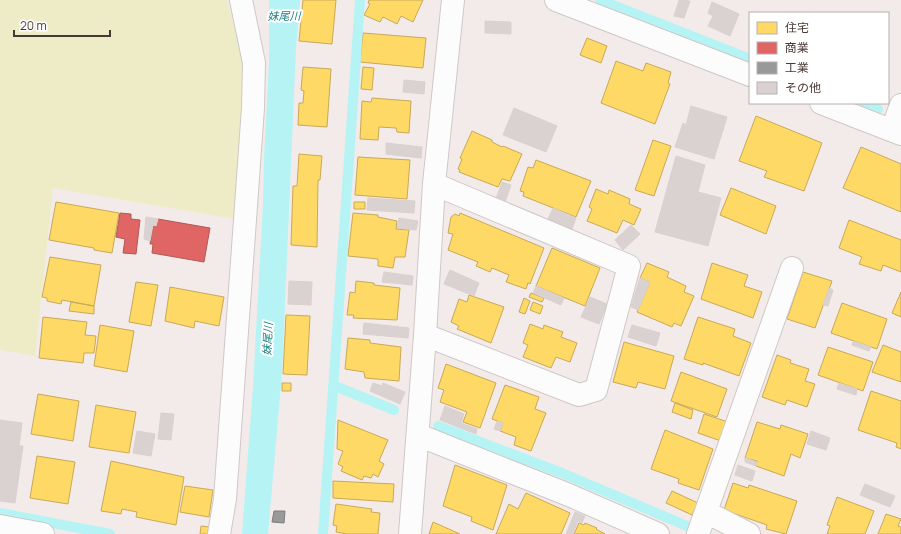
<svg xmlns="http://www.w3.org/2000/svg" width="901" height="534" viewBox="0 0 901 534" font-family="Manrope,'Noto Sans JP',sans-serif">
	<rect width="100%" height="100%" fill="#f2ebea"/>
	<path fill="#eeecc7" d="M 0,0 L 227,0 L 246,72 L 240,220 L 53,188 L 35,356 L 0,350 Z"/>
	<path fill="#b6f3f4" d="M 269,0 L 300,0 L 296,48 L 282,373 L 268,534 L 242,534 L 253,387 L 263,204 L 264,160 L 269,62 Z"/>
	<path fill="#ffd966" stroke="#c8a957" d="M 303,0 L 336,0 L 332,44 L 299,41 Z
		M 369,0 L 423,0 L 413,22 L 401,16 L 397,24 L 383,17 L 380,22 L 364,15 L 370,4 L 368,3 Z
		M 363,33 L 426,38 L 423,68 L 360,62 Z
		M 587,38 L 607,46 L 601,63 L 580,55 Z
		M 616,61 L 643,71 L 646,63 L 671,72 L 668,83 L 670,84 L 655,124 L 601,103 Z
		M 303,67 L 331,69 L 327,127 L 298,125 L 299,103 L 303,103 L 304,91 L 301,90 Z
		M 363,67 L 374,68 L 372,90 L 361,89 Z
		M 372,98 L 411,101 L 409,133 L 397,132 L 396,128 L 379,127 L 378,140 L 360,139 L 362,101 L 371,102 Z
		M 756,116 L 822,143 L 804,191 L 764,177 L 767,171 L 739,161 Z
		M 472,131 L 492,140 L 492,142 L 502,147 L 503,146 L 522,154 L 510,181 L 502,179 L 498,187 L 459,172 L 460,170 L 458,169 L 462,159 L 460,158 Z
		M 653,140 L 671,146 L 654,196 L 635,190 Z
		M 861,147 L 901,164 L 901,212 L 843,188 Z
		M 299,154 L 322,156 L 320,180 L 318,180 L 317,247 L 291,245 L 293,186 L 297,186 Z
		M 358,157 L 410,160 L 407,199 L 355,195 Z
		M 536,160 L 591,181 L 576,217 L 523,196 L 524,192 L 520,191 L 528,167 L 533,168 Z
		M 731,188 L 776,206 L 766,234 L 720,215 Z
		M 596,189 L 608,194 L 609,190 L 630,199 L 629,204 L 641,209 L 634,225 L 623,220 L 617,233 L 587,221 L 592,209 L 589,207 Z
		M 56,202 L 119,213 L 112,253 L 94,250 L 94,248 L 49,240 Z
		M 354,202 L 365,202 L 365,209 L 354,209 Z
		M 353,213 L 378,215 L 378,217 L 397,221 L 396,229 L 409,230 L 405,257 L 395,257 L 393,268 L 378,266 L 378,259 L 348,256 Z
		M 460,213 L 544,248 L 530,284 L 528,283 L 526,289 L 506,282 L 509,275 L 492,268 L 490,272 L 476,266 L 478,262 L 448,250 L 453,234 L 448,233 L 451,217 L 455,214 L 459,216 Z
		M 849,220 L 901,240 L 901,272 L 883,265 L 881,271 L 859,264 L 862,257 L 839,248 Z
		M 552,248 L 600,268 L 585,306 L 536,286 Z
		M 50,257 L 101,265 L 94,306 L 62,300 L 61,304 L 47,301 L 47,298 L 42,297 Z
		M 647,263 L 669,272 L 667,277 L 686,286 L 684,292 L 694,296 L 681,326 L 674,323 L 672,327 L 637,312 L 650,282 L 640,278 Z
		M 712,263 L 748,275 L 744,286 L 762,292 L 753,318 L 701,299 Z
		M 803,272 L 832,281 L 815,328 L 787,319 Z
		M 356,281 L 374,283 L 374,285 L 400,288 L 397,320 L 353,318 L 354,315 L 347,315 L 350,292 L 355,293 Z
		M 136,282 L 158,285 L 151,326 L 129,322 Z
		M 170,287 L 224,297 L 219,326 L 195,321 L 194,328 L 165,321 Z
		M 901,292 L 901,317 L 892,313 Z
		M 531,293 L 544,298 L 542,302 L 529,297 Z
		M 469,295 L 504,307 L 491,343 L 457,329 L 459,326 L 451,322 L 459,299 L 467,302 Z
		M 524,298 L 530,301 L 525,314 L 519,312 Z
		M 71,302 L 94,306 L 94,314 L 69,311 Z
		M 533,302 L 543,306 L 540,314 L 530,310 Z
		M 842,303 L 887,319 L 877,349 L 831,333 Z
		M 286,315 L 310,316 L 307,375 L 283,374 Z
		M 43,317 L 87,322 L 85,335 L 96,336 L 94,353 L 84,353 L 83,363 L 39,358 Z
		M 698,317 L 735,329 L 733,336 L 751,343 L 739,376 L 703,363 L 703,365 L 684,359 Z
		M 530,324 L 543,329 L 544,325 L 563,332 L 561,337 L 577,343 L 570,362 L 556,357 L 551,368 L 523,357 L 528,345 L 523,343 Z
		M 100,325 L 134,331 L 127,372 L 94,366 Z
		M 348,338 L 370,340 L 370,343 L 401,347 L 399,381 L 365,378 L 364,372 L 345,369 Z
		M 624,342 L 674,356 L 665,389 L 638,382 L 636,388 L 613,382 Z
		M 883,345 L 901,352 L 901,382 L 872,372 Z
		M 828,347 L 873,362 L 863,391 L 818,375 Z
		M 777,355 L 791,360 L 790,363 L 809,369 L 805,381 L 815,384 L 807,407 L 787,400 L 785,405 L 762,397 Z
		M 446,364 L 496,383 L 480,428 L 463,422 L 467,412 L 440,402 L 444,390 L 438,388 Z
		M 681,372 L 727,389 L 717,417 L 671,401 Z
		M 282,383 L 291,383 L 291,391 L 282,391 Z
		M 505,385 L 539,397 L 535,409 L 546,413 L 531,451 L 514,445 L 516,437 L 500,431 L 503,423 L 492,419 Z
		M 871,391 L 901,401 L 901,449 L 896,447 L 897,443 L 858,430 Z
		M 38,394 L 79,401 L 73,441 L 31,434 Z
		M 675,403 L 693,410 L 691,419 L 672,412 Z
		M 96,405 L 136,412 L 129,453 L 89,447 Z
		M 704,414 L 728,422 L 721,441 L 698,433 Z
		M 338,420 L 388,440 L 379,461 L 384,464 L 378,477 L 373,474 L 371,478 L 364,476 L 362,480 L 341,471 L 343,467 L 338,464 L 343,451 L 337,449 Z
		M 757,422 L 780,429 L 781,425 L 808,434 L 800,458 L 791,454 L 784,476 L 756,466 L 757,461 L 745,458 Z
		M 665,430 L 713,449 L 699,490 L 678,483 L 679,479 L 651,469 Z
		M 37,456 L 75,462 L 68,504 L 30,498 Z
		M 111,461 L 184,477 L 176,525 L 136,517 L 137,512 L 122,509 L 121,514 L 101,511 Z
		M 455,465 L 507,485 L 493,530 L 471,521 L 472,517 L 443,506 Z
		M 333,481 L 394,484 L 393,502 L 333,498 Z
		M 733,483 L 748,488 L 749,485 L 797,501 L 786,534 L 766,529 L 767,525 L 724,510 Z
		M 185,486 L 213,490 L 209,517 L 180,512 Z
		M 672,491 L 698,503 L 692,515 L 666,503 Z
		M 526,493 L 570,513 L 561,534 L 496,534 L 509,504 L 518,509 Z
		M 837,497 L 874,511 L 865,534 L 827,534 L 830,526 L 827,525 Z
		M 336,504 L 372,509 L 371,512 L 380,513 L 378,534 L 347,534 L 336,532 L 337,526 L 333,525 Z
		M 886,514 L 901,519 L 898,526 L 901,527 L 901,534 L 878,534 Z
		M 433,522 L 460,534 L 429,534 Z
		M 579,523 L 584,525 L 585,523 L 597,528 L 596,529 L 605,534 L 574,534 Z
		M 201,526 L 209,527 L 209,534 L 200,534 Z"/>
	<path fill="#e06666" stroke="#b25857" d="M 120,213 L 131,214 L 131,219 L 140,220 L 136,254 L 123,253 L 125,239 L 116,237 Z
		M 158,219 L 210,228 L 204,262 L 152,253 L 153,244 L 150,244 L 153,226 L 156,226 Z"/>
	<path fill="#999" stroke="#817c7b" d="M 274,511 L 285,511 L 284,523 L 272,522 Z"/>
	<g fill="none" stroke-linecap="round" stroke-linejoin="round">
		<path stroke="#b6f3f4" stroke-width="10" d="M 600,0 L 750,59
			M 864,103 L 878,109
			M 335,386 L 394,410
			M 438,426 L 562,473 L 701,532
			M 0,513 L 110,534
			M 323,534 L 360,0"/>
	</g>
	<path fill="#dad2d1" stroke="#dad1cf" d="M 679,0 L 690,1 L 684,18 L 674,16 Z
		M 712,2 L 739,14 L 730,36 L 708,26 L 713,16 L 708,13 Z
		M 485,21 L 511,22 L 511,34 L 485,33 Z
		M 404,80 L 425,82 L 424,94 L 403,92 Z
		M 691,106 L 727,117 L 714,159 L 675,147 L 683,123 L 686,125 Z
		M 514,108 L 557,126 L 546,152 L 503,135 Z
		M 386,143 L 422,147 L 421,158 L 386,154 Z
		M 676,156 L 705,165 L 698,192 L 721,198 L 708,246 L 655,232 Z
		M 502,182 L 511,185 L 505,202 L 496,199 Z
		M 368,198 L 415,201 L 414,213 L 367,210 Z
		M 553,208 L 576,218 L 572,229 L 548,219 Z
		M 146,217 L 158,219 L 156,226 L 153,225 L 150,241 L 144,239 Z
		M 399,218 L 418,221 L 416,230 L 397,228 Z
		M 631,225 L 640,234 L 623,250 L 615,240 Z
		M 450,270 L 479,283 L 474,296 L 444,284 Z
		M 384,272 L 413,276 L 412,285 L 382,282 Z
		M 640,278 L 650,282 L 638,310 L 631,307 Z
		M 289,281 L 312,282 L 311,305 L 288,304 Z
		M 536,286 L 564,298 L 561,305 L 533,293 Z
		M 829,288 L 833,290 L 828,306 L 823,305 Z
		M 590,297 L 607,304 L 599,324 L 581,317 Z
		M 364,323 L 409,328 L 408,338 L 363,334 Z
		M 632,325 L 660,333 L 656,346 L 628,337 Z
		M 853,341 L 871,347 L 869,351 L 852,345 Z
		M 373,383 L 382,386 L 383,383 L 405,392 L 400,404 L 370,391 Z
		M 839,383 L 857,389 L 856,395 L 837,389 Z
		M 445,406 L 464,414 L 461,423 L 477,429 L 476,434 L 440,420 Z
		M 161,413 L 174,414 L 171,440 L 158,439 Z
		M 0,420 L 22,423 L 19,446 L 23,446 L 15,503 L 0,501 Z
		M 497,421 L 503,423 L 500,431 L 494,429 Z
		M 137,431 L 155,434 L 151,456 L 133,453 Z
		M 811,431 L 830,438 L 826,450 L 807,444 Z
		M 745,458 L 757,462 L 756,466 L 745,462 Z
		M 738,465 L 755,471 L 752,481 L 735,475 Z
		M 865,484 L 895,496 L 890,507 L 860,495 Z
		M 575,512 L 585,516 L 582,523 L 578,521 L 573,534 L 566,534 Z"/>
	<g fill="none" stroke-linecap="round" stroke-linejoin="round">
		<defs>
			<path id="minor" d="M 556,0 L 750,75
				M 821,103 L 901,134
				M 892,130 L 901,105
				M 425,335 L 579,395 L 596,390 L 629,266 L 434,184
				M 418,435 L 569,495 L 658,534
				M 706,512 L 749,534
				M 0,526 L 43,534
				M 219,534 L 225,499 L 253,108 L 254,63 L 241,0
				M 410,534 L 425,335 L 434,184 L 453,0
				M 698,534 L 792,268"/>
		</defs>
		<use href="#minor" stroke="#cec8c6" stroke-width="24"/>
		<use href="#minor" stroke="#fdfcfc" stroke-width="22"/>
	</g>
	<g text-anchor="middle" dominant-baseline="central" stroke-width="4" stroke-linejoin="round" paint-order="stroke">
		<g font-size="11" font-style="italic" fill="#1c8183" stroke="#fff">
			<text x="284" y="15">妹尾川</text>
			<text transform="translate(267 339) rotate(-87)">妹尾川</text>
		</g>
	</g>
	<rect x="749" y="12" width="140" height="92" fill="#ffffff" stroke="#b6b0ae"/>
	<rect x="757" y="22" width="20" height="12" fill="#ffd966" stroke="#b6b0ae"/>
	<text x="785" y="32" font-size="12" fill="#483935">住宅</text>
	<rect x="757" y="42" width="20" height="12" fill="#e06666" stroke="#b6b0ae"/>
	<text x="785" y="52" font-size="12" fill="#483935">商業</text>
	<rect x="757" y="62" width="20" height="12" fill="#999999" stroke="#b6b0ae"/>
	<text x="785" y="72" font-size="12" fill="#483935">工業</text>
	<rect x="757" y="82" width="20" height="12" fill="#dad2d1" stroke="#b6b0ae"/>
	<text x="785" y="92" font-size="12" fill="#483935">その他</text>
	<path d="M14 30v6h96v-6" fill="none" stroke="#483935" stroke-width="2"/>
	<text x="20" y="30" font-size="12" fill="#483935" stroke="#ffffff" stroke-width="3" paint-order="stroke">20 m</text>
</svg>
